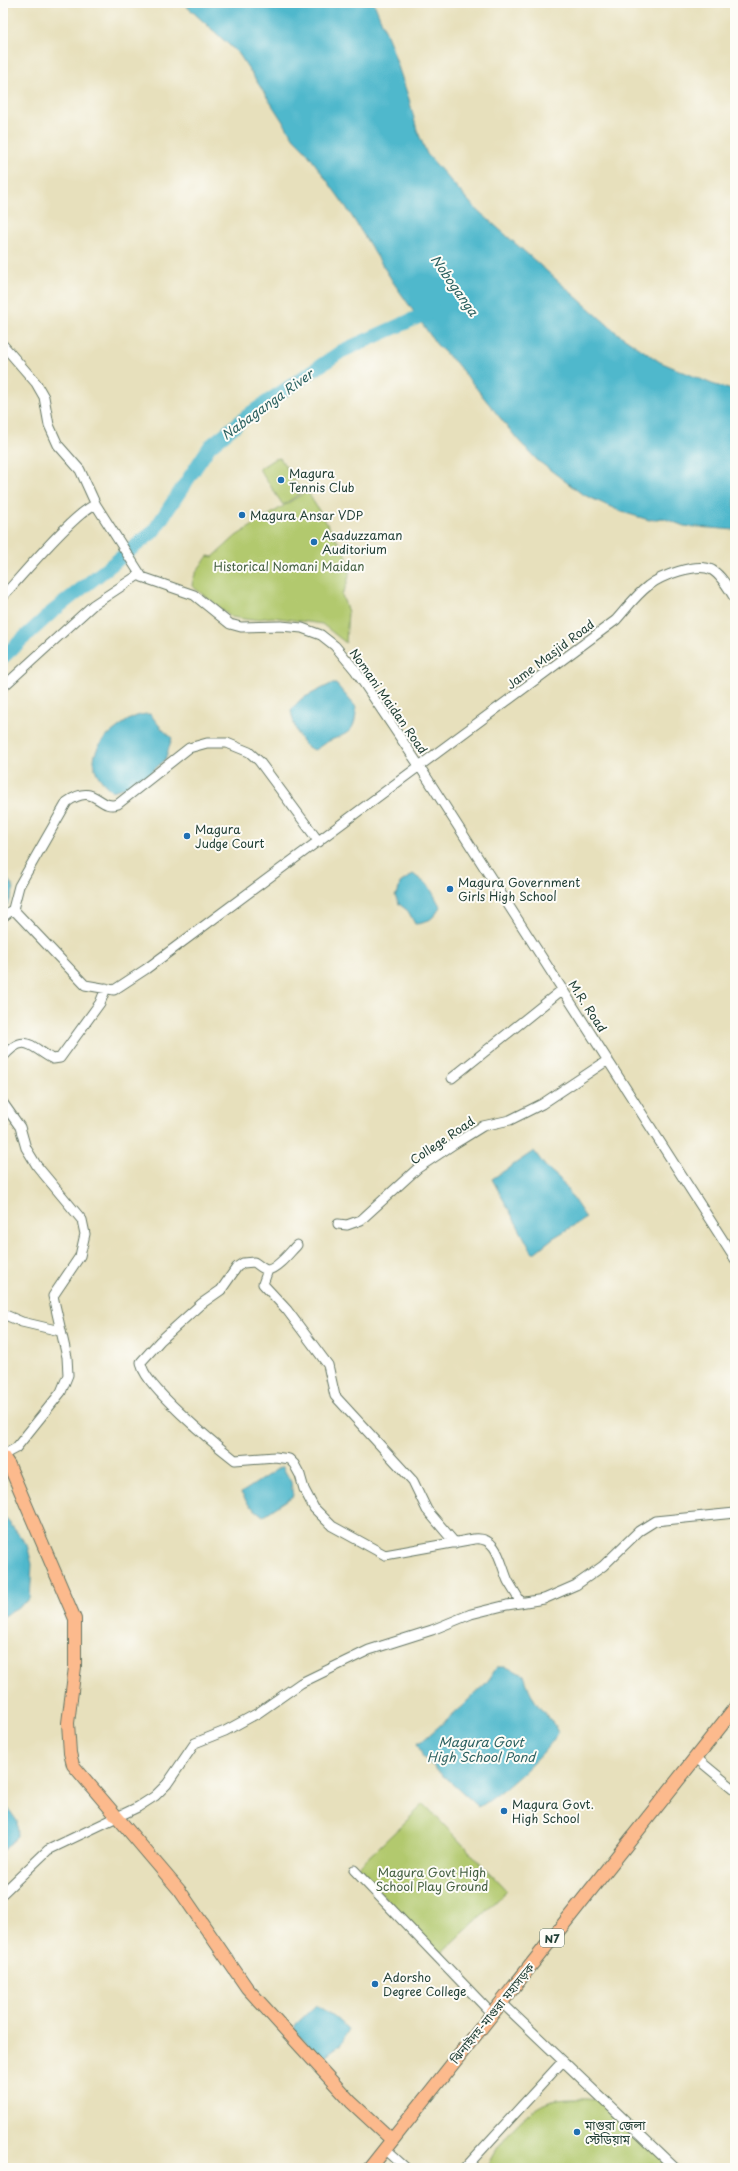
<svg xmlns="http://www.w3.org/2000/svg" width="738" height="2171" viewBox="0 0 738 2171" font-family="'Playpen Sans','Noto Sans Bengali',sans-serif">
	<rect width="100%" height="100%" fill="#fdfcf7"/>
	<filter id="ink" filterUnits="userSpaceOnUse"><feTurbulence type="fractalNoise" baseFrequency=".025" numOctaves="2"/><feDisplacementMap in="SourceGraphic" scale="8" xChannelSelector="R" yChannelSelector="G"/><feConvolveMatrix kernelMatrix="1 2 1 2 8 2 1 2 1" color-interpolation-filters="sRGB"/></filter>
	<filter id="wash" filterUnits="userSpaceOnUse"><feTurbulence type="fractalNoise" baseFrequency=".012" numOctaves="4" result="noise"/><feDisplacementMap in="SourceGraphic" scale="16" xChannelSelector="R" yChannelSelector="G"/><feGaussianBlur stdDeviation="0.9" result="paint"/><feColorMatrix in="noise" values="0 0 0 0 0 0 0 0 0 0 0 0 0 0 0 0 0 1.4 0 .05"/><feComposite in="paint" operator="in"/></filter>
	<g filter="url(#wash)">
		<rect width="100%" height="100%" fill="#e7e0bc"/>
		<path fill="#b2c96e" stroke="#688351" d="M 280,458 L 302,492 L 283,505 L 259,469 L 274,459 Z
			M 307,491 L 346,555 C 352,571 349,581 342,595 L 348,612 L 346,643 L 322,624 L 272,617 L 251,620 L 231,617 L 192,586 C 193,574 201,565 208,556 L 213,557 L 236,536 Z
			M 424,1804 L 507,1891 L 440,1955 L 357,1868 Z
			M 587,2099 L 602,2101 L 678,2168 L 488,2168 C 493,2147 524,2113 544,2104 C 557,2098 573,2099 587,2099 Z"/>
		<path fill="#4fb8cc" stroke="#377a80" d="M 183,3 L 374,3 L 391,45 L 409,99 L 417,130 L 427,154 L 474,207 L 617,333 L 660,362 L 712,384 L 735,391 L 735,530 L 684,526 L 663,518 L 649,520 L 622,512 L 582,494 L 537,460 L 518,440 L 456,363 L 437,345 L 393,282 L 346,207 L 305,150 L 294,139 L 239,54 Z
			M 331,684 L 336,684 L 356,707 C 357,743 335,731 316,750 C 300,749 293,723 291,710 L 301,699 Z
			M 150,714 L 162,729 L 172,738 L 165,760 L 137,784 L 112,791 C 84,768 91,747 117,728 C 128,720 135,714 150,714 Z
			M 3,873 L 14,888 L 9,903 L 3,910 Z
			M 413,874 L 429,886 L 440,906 C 437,916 427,924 415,924 L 408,911 L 399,904 L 395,896 L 398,892 L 400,883 Z
			M 534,1151 L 545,1166 L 560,1179 L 586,1218 L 553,1238 L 533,1254 L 492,1179 Z
			M 282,1466 L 291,1482 L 293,1496 L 263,1516 L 248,1504 L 241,1493 Z
			M 3,1515 L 27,1545 L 32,1564 L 30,1599 L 3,1617 Z
			M 497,1667 L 505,1667 L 524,1675 C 527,1685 531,1695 537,1704 C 544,1714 554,1721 558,1733 C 545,1755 501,1795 479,1807 L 423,1757 L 417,1743 L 420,1743 L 461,1707 L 487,1682 Z
			M 3,1801 L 17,1821 L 18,1836 L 3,1851 Z
			M 316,2005 L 333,2016 L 349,2030 L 341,2044 L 322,2058 L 300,2038 L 294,2026 Z"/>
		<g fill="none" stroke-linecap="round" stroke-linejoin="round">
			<path stroke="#4fb8cc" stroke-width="14" d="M 3,657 L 52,612 L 153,532 L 210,446 L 252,412 L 342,351 L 434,310"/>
		</g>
	</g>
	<g filter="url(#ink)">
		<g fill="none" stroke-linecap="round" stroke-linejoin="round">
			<defs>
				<path id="minor" d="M 3,345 L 36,383 L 44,397 L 49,425 L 58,445 L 80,470 L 96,505 L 142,577 L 194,595 L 230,624 L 241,627 L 281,626 L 302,628 L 321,635 L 335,646 L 355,670 L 420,767 L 735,1259
					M 3,596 C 19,579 78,508 96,505
					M 3,687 L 93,605 L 140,574
					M 13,909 L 19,886 L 67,802 C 96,781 98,811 118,804 L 189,748 L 207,743 L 227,743 L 249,752 L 259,761 L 319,842
					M 3,917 L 13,909 L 85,985 L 114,990 L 146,969 L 616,620 C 626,609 636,595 648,586 C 660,576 697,562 712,570 C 722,576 729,589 735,599
					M 3,1057 C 26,1030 32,1049 53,1059 L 60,1058 L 100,1003 L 106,988
					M 452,1078 L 563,989
					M 3,1103 L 20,1127 L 26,1148 L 37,1166 L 82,1220 L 85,1234 L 80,1256 L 53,1296 L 67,1357 L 68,1375 L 61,1392 L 16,1448 L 3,1455
					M 338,1224 L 347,1225 L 361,1220 L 418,1168 L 454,1144 L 483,1126 L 510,1120 L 542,1104 L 608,1060
					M 297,1245 C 290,1252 278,1268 268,1270 C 263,1270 258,1264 254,1262 L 243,1263 L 237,1267 L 221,1290 L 201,1304 L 160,1341 L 141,1362 C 141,1384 216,1445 235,1460 L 275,1457 L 289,1459 L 294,1464 L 300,1475 L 304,1489 L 314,1508 L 332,1526 L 385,1555 L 474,1539 C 498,1536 500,1563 508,1581 C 512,1588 517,1595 521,1603
					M 268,1270 L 263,1284 L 287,1310 L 328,1365 L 335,1396 L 413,1481 L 427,1510 L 455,1543
					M 3,1314 L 22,1322 L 60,1331
					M 695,1757 L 735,1790
					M 354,1870 L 492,2014
					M 3,1893 L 48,1850 L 138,1807 L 155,1796 L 167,1784 L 195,1743 L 225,1731 L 258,1713 L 301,1683 L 369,1650 L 432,1630 L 471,1614 L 507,1605 L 544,1599 L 576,1585 L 603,1566 L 639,1531 L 655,1521 L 735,1513
					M 501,2002 L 563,2061
					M 385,2149 L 406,2168
					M 465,2168 L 563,2061 L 675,2168"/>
				<path id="major" d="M 3,1456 L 9,1465 L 75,1619 L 75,1667 L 68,1723 L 70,1753 L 73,1765 L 180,1891 L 247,1988 L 351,2102 L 392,2140"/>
				<path id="highway" d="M 370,2168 L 735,1708"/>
			</defs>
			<use href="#minor" stroke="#657664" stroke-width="11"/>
			<use href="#major" stroke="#657664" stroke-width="14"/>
			<use href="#highway" stroke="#657664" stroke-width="15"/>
			<use href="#minor" stroke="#fff" stroke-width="9"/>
			<use href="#major" stroke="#fcba8d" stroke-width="12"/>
			<use href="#highway" stroke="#fcba8d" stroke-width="13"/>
		</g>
	</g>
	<g fill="#1f6fb2" stroke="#fdfcf7" stroke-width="1.5">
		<circle cx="281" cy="480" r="4"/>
		<circle cx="242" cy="515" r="4"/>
		<circle cx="314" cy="542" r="4"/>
		<circle cx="187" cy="836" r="4"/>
		<circle cx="450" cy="889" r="4"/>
		<circle cx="504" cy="1811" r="4"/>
		<circle cx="375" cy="1984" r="4"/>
		<circle cx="577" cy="2132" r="4"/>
	</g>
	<g text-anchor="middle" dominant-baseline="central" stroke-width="4" stroke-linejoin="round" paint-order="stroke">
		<rect fill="#fdfcf7" stroke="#62766e" stroke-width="1" x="540" y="1929" width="24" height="18" rx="3"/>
		<g font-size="11" font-weight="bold" fill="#1f3d34">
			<text x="552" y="1938">N7</text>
		</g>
		<g font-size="12" fill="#1f3d34" stroke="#fdfcf7" text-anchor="start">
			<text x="289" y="473">Magura<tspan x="289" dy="14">Tennis Club</tspan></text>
			<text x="250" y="515">Magura Ansar VDP</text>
			<text x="322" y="535">Asaduzzaman<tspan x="322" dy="14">Auditorium</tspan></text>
			<text x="195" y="829">Magura<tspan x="195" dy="14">Judge Court</tspan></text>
			<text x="458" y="882">Magura Government<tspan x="458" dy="14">Girls High School</tspan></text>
			<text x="512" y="1804">Magura Govt.<tspan x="512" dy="14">High School</tspan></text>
			<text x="383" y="1977">Adorsho<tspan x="383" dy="14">Degree College</tspan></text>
			<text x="585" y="2125">মাগুরা জেলা<tspan x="585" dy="14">স্টেডিয়াম</tspan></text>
		</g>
		<g font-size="12" fill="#446042" stroke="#fdfcf7">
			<text x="289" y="566">Historical Nomani Maidan</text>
			<text x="432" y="1872">Magura Govt High<tspan x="432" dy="14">School Play Ground</tspan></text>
		</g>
		<g font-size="12" fill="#1f3d34" stroke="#fdfcf7">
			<text transform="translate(550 654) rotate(-37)">Jame Masjid Road</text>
			<text transform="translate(389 701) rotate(55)">Nomani Maidan Road</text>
			<text transform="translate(588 1006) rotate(57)">M.R. Road</text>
			<text transform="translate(442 1140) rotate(-34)">College Road</text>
			<text transform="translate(492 2013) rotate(-51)">ঝিনাইদহ-মাগুরা মহাসড়ক</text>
		</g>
		<g font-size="13" font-style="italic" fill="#2d6262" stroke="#fdfcf7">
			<text transform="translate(455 285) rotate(55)">Noboganga</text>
			<text transform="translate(267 404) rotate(-36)">Nabaganga River</text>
			<text x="481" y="1741">Magura Govt<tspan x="481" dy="15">High School Pond</tspan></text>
		</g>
	</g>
	<rect width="738" height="2171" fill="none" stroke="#fdfcf7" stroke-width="16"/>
</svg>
